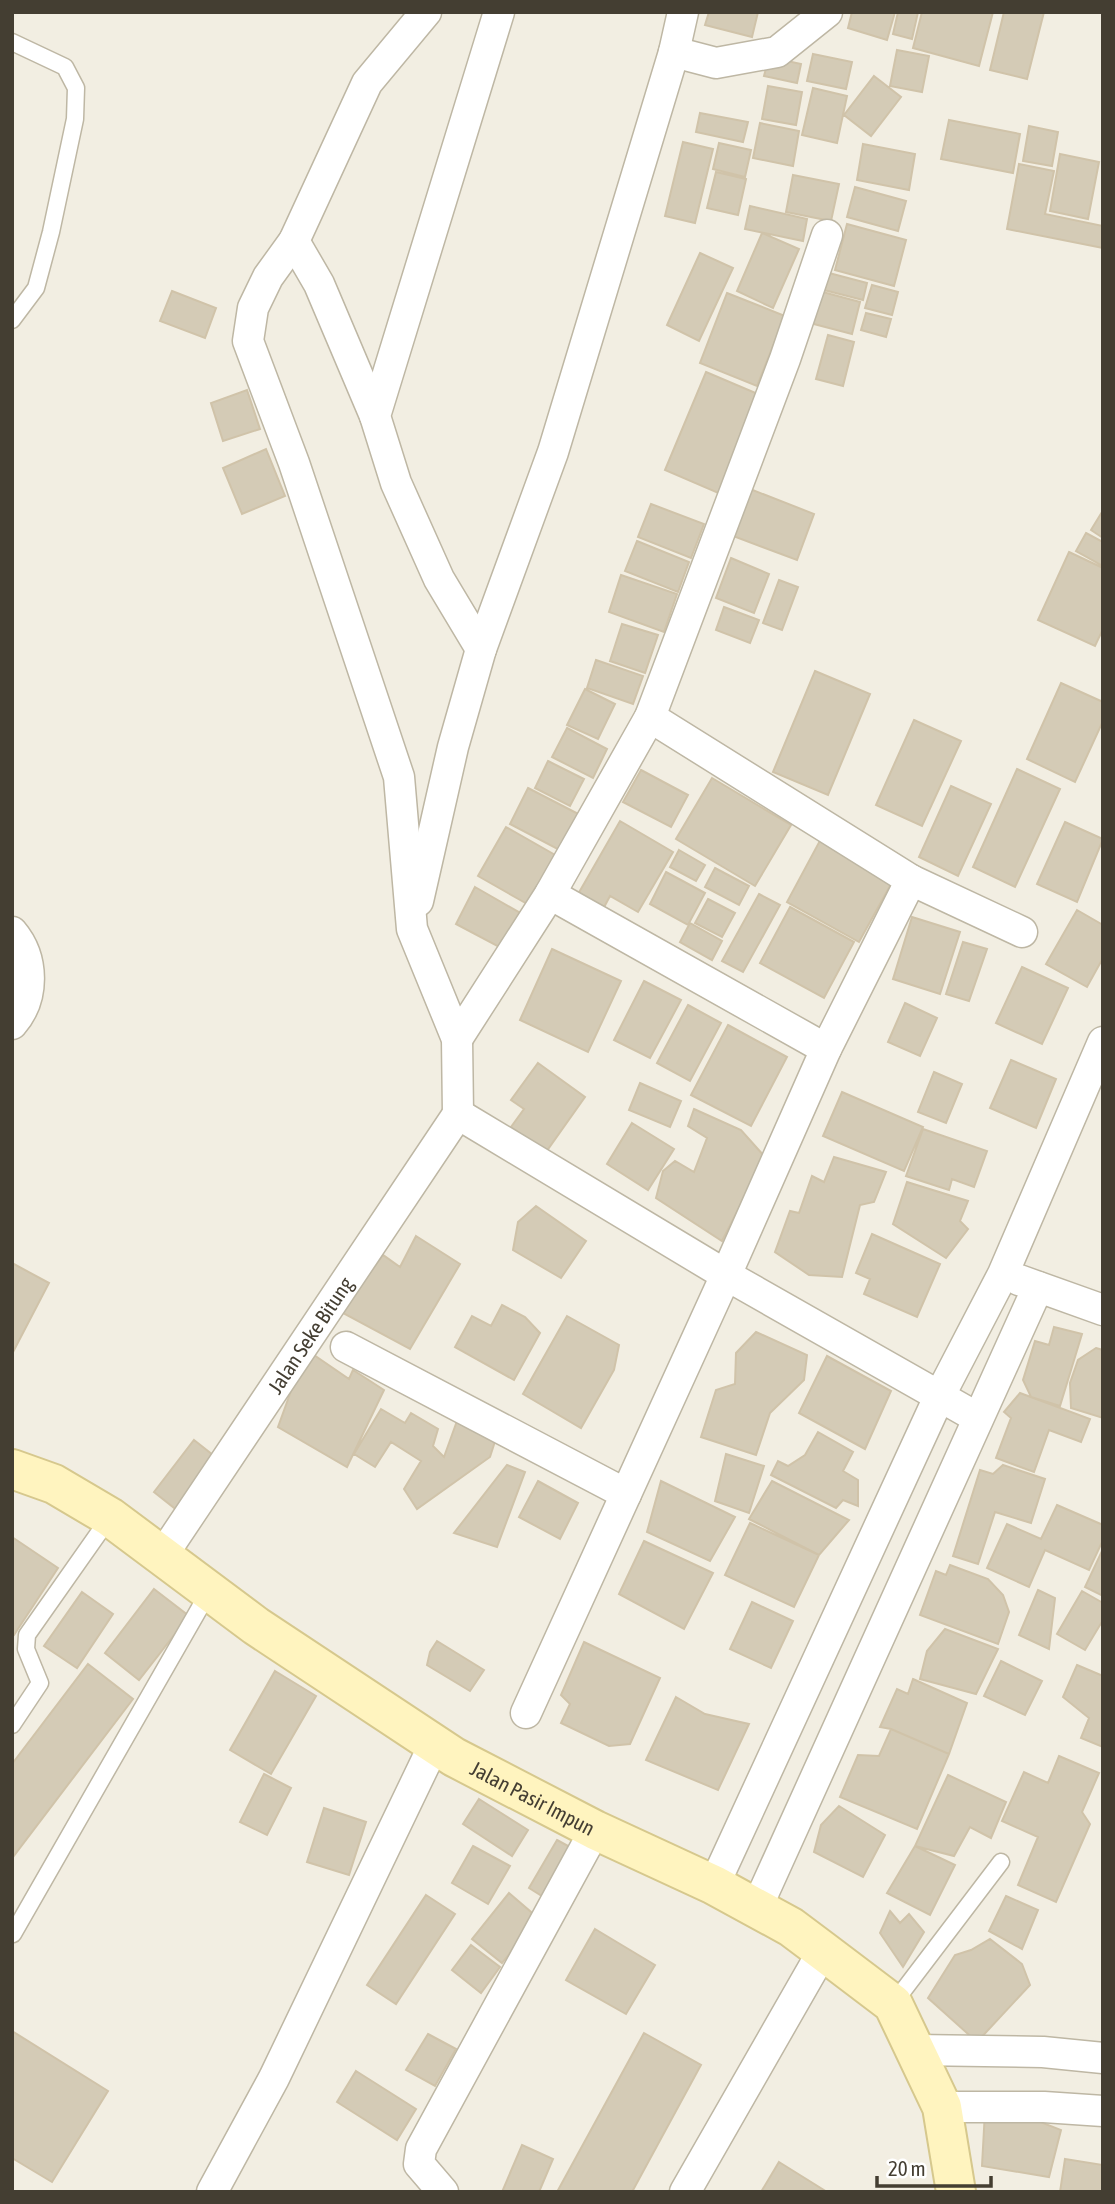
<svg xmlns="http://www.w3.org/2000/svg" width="1115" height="2204" viewBox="0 0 1115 2204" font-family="'Asap Condensed',sans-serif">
	<rect width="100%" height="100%" fill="#f2eee2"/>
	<path fill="#d4cbb6" stroke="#d0c3a9" stroke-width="2" d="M 709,12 L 758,12 L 752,37 L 705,25 Z
		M 852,12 L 895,12 L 887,40 L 848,28 Z
		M 898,12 L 918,12 L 912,39 L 893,34 Z
		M 922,12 L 993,12 L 979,66 L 913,48 Z
		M 1004,12 L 1044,12 L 1027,79 L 990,70 Z
		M 897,50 L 929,56 L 922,92 L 890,86 Z
		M 813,54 L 852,62 L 846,89 L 807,81 Z
		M 769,57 L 801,64 L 797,83 L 764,76 Z
		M 874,76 L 901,97 L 871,136 L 844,115 Z
		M 768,86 L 802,92 L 796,125 L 762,119 Z
		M 813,88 L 847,96 L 837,143 L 802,135 Z
		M 700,113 L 748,122 L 743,142 L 696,132 Z
		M 949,120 L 1020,134 L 1013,173 L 941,159 Z
		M 760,123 L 799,131 L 793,166 L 753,158 Z
		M 1029,126 L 1058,132 L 1052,166 L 1023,161 Z
		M 683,142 L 713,149 L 695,223 L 665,216 Z
		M 719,143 L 751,150 L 745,177 L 713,169 Z
		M 863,144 L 915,154 L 909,190 L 857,180 Z
		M 1060,154 L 1099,162 L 1088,219 L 1050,211 Z
		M 1019,164 L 1054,171 L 1045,214 L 1103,226 L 1103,248 L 1007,229 Z
		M 716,172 L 746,179 L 738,215 L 707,208 Z
		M 793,175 L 839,184 L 831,221 L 786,212 Z
		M 855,187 L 906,201 L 898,231 L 847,217 Z
		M 750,206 L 807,219 L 803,241 L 745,229 Z
		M 847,224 L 906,240 L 894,286 L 835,270 Z
		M 762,233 L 799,249 L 773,308 L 737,291 Z
		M 700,253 L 733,268 L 699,341 L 667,325 Z
		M 829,273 L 867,283 L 863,300 L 824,290 Z
		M 872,285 L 898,292 L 892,315 L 865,308 Z
		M 172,291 L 216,308 L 205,338 L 160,321 Z
		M 819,291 L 860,302 L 852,334 L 810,323 Z
		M 727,293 L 785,316 L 757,386 L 700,363 Z
		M 866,313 L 891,319 L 886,337 L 861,330 Z
		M 828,335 L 854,342 L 843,386 L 816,379 Z
		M 706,372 L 765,397 L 723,495 L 665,470 Z
		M 247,390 L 260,429 L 223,441 L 211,403 Z
		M 266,449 L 285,496 L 242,514 L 223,468 Z
		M 750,489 L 814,514 L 797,560 L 733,536 Z
		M 651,504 L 704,524 L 691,558 L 638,537 Z
		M 1102,512 L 1103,512 L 1103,538 L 1091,530 Z
		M 1086,533 L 1103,542 L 1103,566 L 1076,551 Z
		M 637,541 L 689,562 L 678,592 L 625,571 Z
		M 1069,552 L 1103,568 L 1103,629 L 1095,646 L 1038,620 Z
		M 731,558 L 769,574 L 754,613 L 716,598 Z
		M 621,575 L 677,594 L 664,632 L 609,612 Z
		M 779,580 L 798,587 L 782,630 L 763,623 Z
		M 724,607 L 759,620 L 750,643 L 716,630 Z
		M 622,624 L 658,635 L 645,673 L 610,661 Z
		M 596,660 L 643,676 L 633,704 L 587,688 Z
		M 815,671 L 870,694 L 828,795 L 773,772 Z
		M 1061,683 L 1103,702 L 1103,721 L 1075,782 L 1027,759 Z
		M 585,689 L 615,704 L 598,739 L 567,725 Z
		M 914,720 L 961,741 L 922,826 L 876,805 Z
		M 567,728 L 607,749 L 593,778 L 552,757 Z
		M 548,761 L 584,779 L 570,806 L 535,788 Z
		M 1017,769 L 1060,789 L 1015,887 L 973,867 Z
		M 641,770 L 688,795 L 671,827 L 623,802 Z
		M 712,778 L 791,825 L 755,886 L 676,839 Z
		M 951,786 L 991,804 L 958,876 L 919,857 Z
		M 528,788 L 588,819 L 569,855 L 510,824 Z
		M 620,821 L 673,852 L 638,912 L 610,896 L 602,911 L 577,896 Z
		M 1065,822 L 1103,839 L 1077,902 L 1037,884 Z
		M 506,827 L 557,856 L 529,905 L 478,876 Z
		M 823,835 L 896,875 L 859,942 L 787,902 Z
		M 679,850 L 705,865 L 696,881 L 670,867 Z
		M 715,868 L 749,886 L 739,905 L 705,887 Z
		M 666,872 L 705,893 L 688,925 L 650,904 Z
		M 475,887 L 522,914 L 503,949 L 456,924 Z
		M 759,894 L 780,905 L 743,972 L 722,961 Z
		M 708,899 L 735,913 L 722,937 L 695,923 Z
		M 790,907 L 854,942 L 824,998 L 760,963 Z
		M 1077,910 L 1103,925 L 1103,958 L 1087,987 L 1046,964 Z
		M 912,917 L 960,932 L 940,994 L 893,979 Z
		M 690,923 L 722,941 L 712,960 L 680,942 Z
		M 963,942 L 987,949 L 969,1001 L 946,994 Z
		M 552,949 L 621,981 L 588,1052 L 520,1020 Z
		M 1022,967 L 1068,988 L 1042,1044 L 996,1023 Z
		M 644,981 L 681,1000 L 650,1058 L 614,1040 Z
		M 905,1003 L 937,1018 L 920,1056 L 888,1042 Z
		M 688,1005 L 721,1023 L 690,1081 L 657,1063 Z
		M 728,1025 L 787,1057 L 751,1126 L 691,1095 Z
		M 1011,1060 L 1056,1079 L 1036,1128 L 990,1108 Z
		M 538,1063 L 585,1097 L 546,1152 L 511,1127 L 524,1109 L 511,1100 Z
		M 934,1072 L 962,1084 L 946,1123 L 918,1112 Z
		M 640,1083 L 681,1101 L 670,1127 L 629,1110 Z
		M 842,1092 L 923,1127 L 904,1171 L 823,1136 Z
		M 694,1109 L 741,1130 L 765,1157 L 722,1241 L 656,1198 L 663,1171 L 675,1161 L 694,1172 L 707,1138 L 688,1126 Z
		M 632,1123 L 674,1149 L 648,1190 L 607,1164 Z
		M 923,1129 L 987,1151 L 974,1187 L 952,1179 L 949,1190 L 906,1176 Z
		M 834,1157 L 886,1172 L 874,1202 L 860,1205 L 842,1277 L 809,1275 L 775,1252 L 790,1211 L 799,1213 L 812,1176 L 824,1182 Z
		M 907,1182 L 968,1201 L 960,1221 L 968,1229 L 946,1258 L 893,1224 Z
		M 536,1206 L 586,1241 L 561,1278 L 513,1250 L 518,1222 Z
		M 872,1234 L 940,1264 L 917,1317 L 864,1294 L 870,1279 L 856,1273 Z
		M 416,1236 L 460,1264 L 410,1349 L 341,1312 L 383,1255 L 400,1267 Z
		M 12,1263 L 49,1283 L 12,1354 Z
		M 502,1305 L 525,1317 L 540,1333 L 514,1380 L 455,1347 L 472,1316 L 491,1326 Z
		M 567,1316 L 619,1345 L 614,1370 L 581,1428 L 523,1394 Z
		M 1054,1327 L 1082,1334 L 1060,1406 L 1031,1397 L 1023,1380 L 1035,1341 L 1049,1345 Z
		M 756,1332 L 807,1355 L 804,1380 L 770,1413 L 756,1455 L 701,1437 L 716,1390 L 735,1384 L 736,1353 Z
		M 1096,1348 L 1103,1350 L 1103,1418 L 1071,1408 L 1070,1383 L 1078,1360 Z
		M 314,1355 L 349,1379 L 353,1370 L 384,1390 L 347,1467 L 278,1427 L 295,1380 Z
		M 827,1356 L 891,1391 L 865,1449 L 799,1413 Z
		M 1020,1393 L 1090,1419 L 1081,1442 L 1049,1430 L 1034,1472 L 996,1458 L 1011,1418 L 1004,1412 Z
		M 381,1409 L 405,1423 L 411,1413 L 438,1429 L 433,1446 L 444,1457 L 457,1421 L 497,1435 L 490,1457 L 417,1509 L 404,1489 L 421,1461 L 391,1442 L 375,1467 L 354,1454 Z
		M 818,1432 L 853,1452 L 843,1471 L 858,1480 L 858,1506 L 843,1500 L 836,1508 L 771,1475 L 778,1461 L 788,1466 L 805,1455 Z
		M 194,1440 L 218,1459 L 178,1511 L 154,1492 Z
		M 726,1454 L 764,1466 L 749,1513 L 715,1501 Z
		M 507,1465 L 525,1472 L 497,1547 L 454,1533 Z
		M 1003,1465 L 1045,1479 L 1031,1523 L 995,1512 L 978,1564 L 953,1556 L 980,1470 L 993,1474 Z
		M 538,1481 L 578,1503 L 560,1539 L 519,1517 Z
		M 661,1481 L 735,1517 L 710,1561 L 647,1532 Z
		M 772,1481 L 849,1520 L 819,1555 L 749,1519 Z
		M 1057,1505 L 1103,1525 L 1103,1540 L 1089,1570 L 1045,1550 L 1029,1587 L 987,1568 L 1007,1524 L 1041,1539 Z
		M 750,1523 L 819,1555 L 794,1607 L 725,1575 Z
		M 12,1537 L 58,1568 L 14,1635 L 12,1634 Z
		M 644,1541 L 713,1573 L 684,1629 L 619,1594 Z
		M 1103,1549 L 1103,1596 L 1085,1587 Z
		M 950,1565 L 988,1579 L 1003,1595 L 1009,1612 L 998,1644 L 920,1615 L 936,1571 L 946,1575 Z
		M 154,1589 L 189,1616 L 139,1680 L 105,1653 Z
		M 1038,1590 L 1055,1598 L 1049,1649 L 1019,1635 Z
		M 1082,1591 L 1103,1603 L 1103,1620 L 1085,1650 L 1057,1634 Z
		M 82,1592 L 113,1614 L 77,1668 L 44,1646 Z
		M 752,1602 L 793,1621 L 771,1668 L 730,1649 Z
		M 945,1629 L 998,1649 L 976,1694 L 920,1679 L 927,1651 Z
		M 437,1641 L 484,1670 L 470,1691 L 427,1665 L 430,1652 Z
		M 584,1642 L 660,1678 L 630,1744 L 609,1746 L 561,1723 L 570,1704 L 561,1695 Z
		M 1001,1661 L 1042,1681 L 1025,1715 L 984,1696 Z
		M 88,1664 L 133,1699 L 13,1857 L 12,1764 Z
		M 1077,1665 L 1103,1676 L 1103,1747 L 1081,1738 L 1089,1718 L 1063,1697 Z
		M 275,1671 L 316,1696 L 271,1774 L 230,1750 Z
		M 913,1679 L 967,1703 L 949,1754 L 891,1729 L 880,1727 L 897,1689 L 908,1694 Z
		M 676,1697 L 705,1714 L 749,1724 L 718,1790 L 646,1760 Z
		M 891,1729 L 949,1754 L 917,1829 L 840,1797 L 858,1755 L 879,1756 Z
		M 1059,1756 L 1099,1773 L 1082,1812 L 1090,1824 L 1056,1902 L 1018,1885 L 1038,1837 L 1002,1821 L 1024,1772 L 1048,1783 Z
		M 264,1774 L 291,1788 L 267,1835 L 240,1822 Z
		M 948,1775 L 1006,1802 L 991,1838 L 970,1827 L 954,1856 L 915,1846 Z
		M 479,1799 L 528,1830 L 512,1856 L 463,1824 Z
		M 839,1806 L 885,1835 L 863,1877 L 814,1852 L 821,1825 Z
		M 324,1808 L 366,1822 L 349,1875 L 307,1862 Z
		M 557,1840 L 579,1852 L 550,1901 L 529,1888 Z
		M 473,1846 L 510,1866 L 488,1904 L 452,1883 Z
		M 915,1846 L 955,1865 L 930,1915 L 887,1893 Z
		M 509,1893 L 538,1918 L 502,1963 L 472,1939 Z
		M 426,1895 L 455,1914 L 396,2004 L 367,1985 Z
		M 1006,1896 L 1038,1910 L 1022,1949 L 989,1931 Z
		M 890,1911 L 900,1923 L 909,1914 L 924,1932 L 903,1967 L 880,1933 Z
		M 595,1929 L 655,1965 L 626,2014 L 566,1980 Z
		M 990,1939 L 1022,1964 L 1030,1985 L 977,2042 L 928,1998 L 955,1955 L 971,1950 Z
		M 471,1945 L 500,1967 L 481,1993 L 452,1970 Z
		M 12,2031 L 108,2091 L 52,2182 L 12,2158 Z
		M 644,2033 L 701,2065 L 632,2192 L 557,2192 Z
		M 428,2034 L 456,2049 L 435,2086 L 406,2070 Z
		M 356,2071 L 416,2109 L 397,2140 L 337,2102 Z
		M 985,2111 L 1015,2112 L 1061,2130 L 1049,2177 L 982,2166 Z
		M 522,2145 L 553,2159 L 539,2192 L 502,2192 Z
		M 1065,2159 L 1103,2165 L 1103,2192 L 1060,2192 Z
		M 779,2162 L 827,2192 L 761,2192 Z"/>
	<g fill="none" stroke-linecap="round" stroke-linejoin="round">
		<defs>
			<path id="lane" d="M 12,42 L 65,67 L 76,88 L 75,119 L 51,232 L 36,288 L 12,320
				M 12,1725 L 40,1683 L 26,1649 L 27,1635 L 110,1517
				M 13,1934 L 210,1590
				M 893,2004 L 1001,1862"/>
			<g id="street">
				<path d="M 426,12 L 367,83 L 294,241 L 268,277 L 253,308 L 248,341 L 294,463 L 399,777 L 412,929 L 457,1039 L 458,1114"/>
				<path d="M 674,52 L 716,63 L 777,52 L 827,12"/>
				<path d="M 294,241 L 319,284 L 375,416"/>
				<path d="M 481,649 L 439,579 L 396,483 L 375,416 L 499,12"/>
				<path d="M 650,717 L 911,880 L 1022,932"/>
				<path d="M 550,894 L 826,1049"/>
				<path d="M 418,901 L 453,747 L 481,649 L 553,452 L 674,52 L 683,12"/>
				<path d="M 12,932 C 34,958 35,998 12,1024"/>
				<path d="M 457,1039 L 550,894 L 650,717 L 785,359 L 827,235"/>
				<path d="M 458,1114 L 726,1275 L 826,1049 L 911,880"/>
				<path d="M 1019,1280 L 1103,1310"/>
				<path d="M 346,1347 L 626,1494"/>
				<path id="s1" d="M 162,1556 L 458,1114"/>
				<path d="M 526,1713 L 726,1275 L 978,1418"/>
				<path d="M 714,1885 L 939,1397 L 1003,1274 L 1103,1042"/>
				<path d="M 757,1907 L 1038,1287"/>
				<path d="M 916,2050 L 1043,2052 L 1103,2058"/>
				<path d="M 942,2107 L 1044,2107 L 1103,2111"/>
				<path d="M 212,2192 L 274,2078 L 434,1745"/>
				<path d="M 443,2192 L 419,2164 L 421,2149 L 595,1830"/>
				<path d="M 685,2192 L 823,1951"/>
			</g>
			<g id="secondary">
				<path id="s2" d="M 12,1469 L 54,1484 L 110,1517 L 256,1626 L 454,1757 L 595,1830 L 714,1885 L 791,1927 L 823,1951 L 893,2004 L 942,2107 L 956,2192"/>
			</g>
		</defs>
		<use href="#lane" stroke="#beb7a4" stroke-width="19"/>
		<use href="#street" stroke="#beb7a4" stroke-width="33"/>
		<use href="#secondary" stroke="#d6c88d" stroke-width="42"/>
		<use href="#lane" stroke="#fff" stroke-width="16"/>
		<use href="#street" stroke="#fff" stroke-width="30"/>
		<use href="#secondary" stroke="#fff4bf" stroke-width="38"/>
	</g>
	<g text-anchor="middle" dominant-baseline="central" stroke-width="5" stroke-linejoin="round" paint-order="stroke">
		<g font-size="21" fill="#443e32" stroke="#fff">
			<text stroke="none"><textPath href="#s1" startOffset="266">Jalan Seke Bitung</textPath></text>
			<text stroke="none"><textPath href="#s2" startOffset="618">Jalan Pasir Impun</textPath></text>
		</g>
	</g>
	<rect width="1115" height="2204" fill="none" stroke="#443e32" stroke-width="28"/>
	<path d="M877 2176v10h114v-10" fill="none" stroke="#443e32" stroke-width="3.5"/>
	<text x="888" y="2176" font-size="21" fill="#443e32" stroke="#ffffff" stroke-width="5" paint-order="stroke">20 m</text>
</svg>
